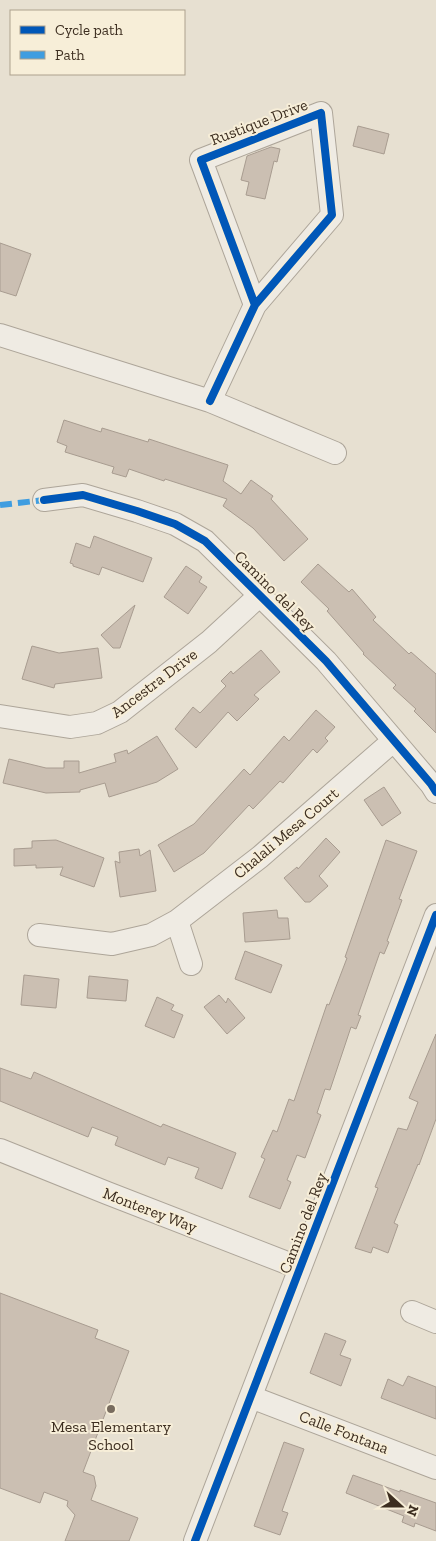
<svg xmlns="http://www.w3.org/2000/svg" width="436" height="1541" viewBox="0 0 436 1541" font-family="'Zilla Slab',serif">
	<rect width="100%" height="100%" fill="#e7e0d1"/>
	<path fill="#cbbfb2" stroke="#a89c90" d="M 358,126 L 389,134 L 384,154 L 353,146 Z
		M 271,147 L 280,149 L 277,162 L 274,161 L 265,199 L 246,195 L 249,182 L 241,180 L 247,156 Z
		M 0,243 L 31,254 L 16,296 L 0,291 Z
		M 64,420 L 101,432 L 102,428 L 148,442 L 149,439 L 228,465 L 223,481 L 241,494 L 251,480 L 273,496 L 271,499 L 308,539 L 284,561 L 253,528 L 223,506 L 227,499 L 165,479 L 164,481 L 129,469 L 126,477 L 112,473 L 114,467 L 65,452 L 67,446 L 57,442 Z
		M 94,536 L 152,558 L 143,582 L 102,567 L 99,575 L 73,566 L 73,564 L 70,563 L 76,543 L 90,548 Z
		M 318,564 L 349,592 L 352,589 L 376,617 L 373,620 L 409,654 L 411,652 L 436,674 L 436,733 L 414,711 L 416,709 L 393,688 L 396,685 L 363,654 L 364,653 L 327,611 L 329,609 L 301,582 Z
		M 186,566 L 202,577 L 199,582 L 207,587 L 188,614 L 164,597 Z
		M 135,605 L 120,648 L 113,648 L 101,635 Z
		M 32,646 L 59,653 L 98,648 L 102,678 L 55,684 L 54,688 L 22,679 Z
		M 261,650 L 280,672 L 254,695 L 259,699 L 237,721 L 228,712 L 196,748 L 175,729 L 193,707 L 200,713 L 226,686 L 221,681 L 231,671 L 233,674 Z
		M 316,710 L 335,727 L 325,738 L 328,741 L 317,753 L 313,749 L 283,783 L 280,781 L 253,809 L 249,805 L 204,853 L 174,872 L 158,845 L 194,824 L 244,769 L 250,775 L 284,736 L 289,741 Z
		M 157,736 L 178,769 L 157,782 L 109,797 L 105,783 L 80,790 L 80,792 L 46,793 L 3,783 L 9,759 L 46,768 L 64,768 L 64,761 L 79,761 L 79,773 L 116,762 L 114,754 L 127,750 L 128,754 Z
		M 384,787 L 401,813 L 382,826 L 364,800 Z
		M 326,838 L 340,852 L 319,876 L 328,886 L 310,902 L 305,902 L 284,878 L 297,867 L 298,869 Z
		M 56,840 L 104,858 L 94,887 L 60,875 L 63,867 L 36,868 L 36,865 L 14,866 L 14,849 L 32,848 L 32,841 Z
		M 386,840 L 417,851 L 399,899 L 402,900 L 387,941 L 389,942 L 384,954 L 380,952 L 358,1015 L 361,1016 L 356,1029 L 351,1027 L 330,1090 L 325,1089 L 317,1113 L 321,1115 L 305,1158 L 297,1155 L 287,1180 L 291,1182 L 280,1209 L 249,1197 L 265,1159 L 261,1157 L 273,1130 L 277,1132 L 289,1099 L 294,1101 L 327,1004 L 329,1005 L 347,958 L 345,957 Z
		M 139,849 L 140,856 L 150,850 L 156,891 L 120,897 L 115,861 L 120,863 L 119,852 Z
		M 277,910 L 278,918 L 288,918 L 290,939 L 245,942 L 243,913 Z
		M 245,951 L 282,965 L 271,993 L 235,979 Z
		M 24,975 L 59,979 L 56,1008 L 21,1005 Z
		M 89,976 L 128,980 L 126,1001 L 87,998 Z
		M 219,995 L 226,1003 L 228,998 L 245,1018 L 227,1034 L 204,1007 Z
		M 157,997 L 174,1005 L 171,1010 L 183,1015 L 174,1038 L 145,1026 Z
		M 436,1034 L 436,1119 L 419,1165 L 418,1164 L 394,1223 L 398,1225 L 388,1253 L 373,1247 L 371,1253 L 355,1248 L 378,1188 L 375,1187 L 398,1128 L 407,1130 L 418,1102 L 409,1098 Z
		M 0,1068 L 31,1079 L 34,1072 L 161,1127 L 163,1124 L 236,1153 L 222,1189 L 195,1178 L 199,1168 L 168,1157 L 165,1165 L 115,1145 L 118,1137 L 92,1127 L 88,1137 L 0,1101 Z
		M 0,1293 L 98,1330 L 95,1338 L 129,1351 L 83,1472 L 94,1476 L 96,1486 L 91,1500 L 138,1518 L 129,1541 L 65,1541 L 75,1515 L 67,1506 L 68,1501 L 44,1492 L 40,1503 L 0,1488 Z
		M 325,1333 L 346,1341 L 340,1355 L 351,1359 L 341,1386 L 310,1373 Z
		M 408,1376 L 436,1387 L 436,1419 L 381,1398 L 388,1379 L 403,1386 Z
		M 284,1442 L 304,1449 L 282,1511 L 288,1513 L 280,1535 L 254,1526 Z
		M 353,1475 L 400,1492 L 400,1490 L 436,1503 L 436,1531 L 415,1523 L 414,1527 L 402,1522 L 404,1516 L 346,1493 Z"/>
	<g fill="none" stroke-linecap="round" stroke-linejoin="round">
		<defs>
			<path id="minor" d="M 0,335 L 210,401 L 335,453
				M 210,401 L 255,305 L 201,160 L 321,113 L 332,215 L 255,305
				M 44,500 L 83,495 L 137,511 L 175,524 L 205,541 L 326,661 L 431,784 L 436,792
				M 0,716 L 70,727 L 97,723 L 120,712 L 209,642 L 260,595
				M 177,921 L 191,964
				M 39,935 L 112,944 L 151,935 L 177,921 L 260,857 L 393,741
				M 0,1150 L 107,1193 L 300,1268
				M 412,1312 L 436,1322
				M 251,1397 L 436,1468
				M 195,1541 L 436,915"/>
		</defs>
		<use href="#minor" stroke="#ada599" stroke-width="24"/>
		<use href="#minor" stroke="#efebe3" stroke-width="22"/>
		<path stroke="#3f9de0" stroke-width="6" stroke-dasharray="12 6" stroke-linecap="butt" d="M 0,505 L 44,500"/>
		<defs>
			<path id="cycleway" d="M 210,401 L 255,305 L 201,160 L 321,113 L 332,215 L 255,305
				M 44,500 L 83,495 L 137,511 L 175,524 L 205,541 L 326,661 L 431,784 L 436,792
				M 195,1541 L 436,915"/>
		</defs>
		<use href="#cycleway" stroke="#f7eed8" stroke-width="11"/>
		<use href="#cycleway" stroke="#0057b8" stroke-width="8"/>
	</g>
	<circle fill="#786c5e" stroke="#f7eed8" stroke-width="2" cx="111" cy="1409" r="5"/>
	<g text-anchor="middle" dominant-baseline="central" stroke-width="4" stroke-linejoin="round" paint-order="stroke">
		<g font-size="16" fill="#3d2e20" stroke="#f7eed8">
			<text transform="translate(259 122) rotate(-21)">Rustique Drive</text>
			<text transform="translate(275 591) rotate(45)">Camino del Rey</text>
			<text transform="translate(154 683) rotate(-37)">Ancestra Drive</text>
			<text transform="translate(286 833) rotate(-40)">Chalali Mesa Court</text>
			<text transform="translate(150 1210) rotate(21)">Monterey Way</text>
			<text transform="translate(303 1223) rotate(-69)">Camino del Rey</text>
			<text transform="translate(344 1432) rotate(21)">Calle Fontana</text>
		</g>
		<g font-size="16" fill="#3d2e20" stroke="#f7eed8">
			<text x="111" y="1426">Mesa Elementary<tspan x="111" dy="18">School</tspan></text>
		</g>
	</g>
	<rect x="10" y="10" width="175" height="65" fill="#f7eed8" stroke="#ada18e"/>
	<rect x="20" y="26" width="25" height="8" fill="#0057b8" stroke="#ada18e"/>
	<text x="55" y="35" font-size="15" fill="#3d2e20">Cycle path</text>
	<rect x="20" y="51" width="25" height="8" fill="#3f9de0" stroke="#ada18e"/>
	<text x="55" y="60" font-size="15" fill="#3d2e20">Path</text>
	<g transform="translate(401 1506) rotate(111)" stroke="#f7eed8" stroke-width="4" paint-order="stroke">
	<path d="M0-4L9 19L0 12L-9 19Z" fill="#3d2e20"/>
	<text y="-8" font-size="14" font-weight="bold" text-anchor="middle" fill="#3d2e20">N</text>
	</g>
</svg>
